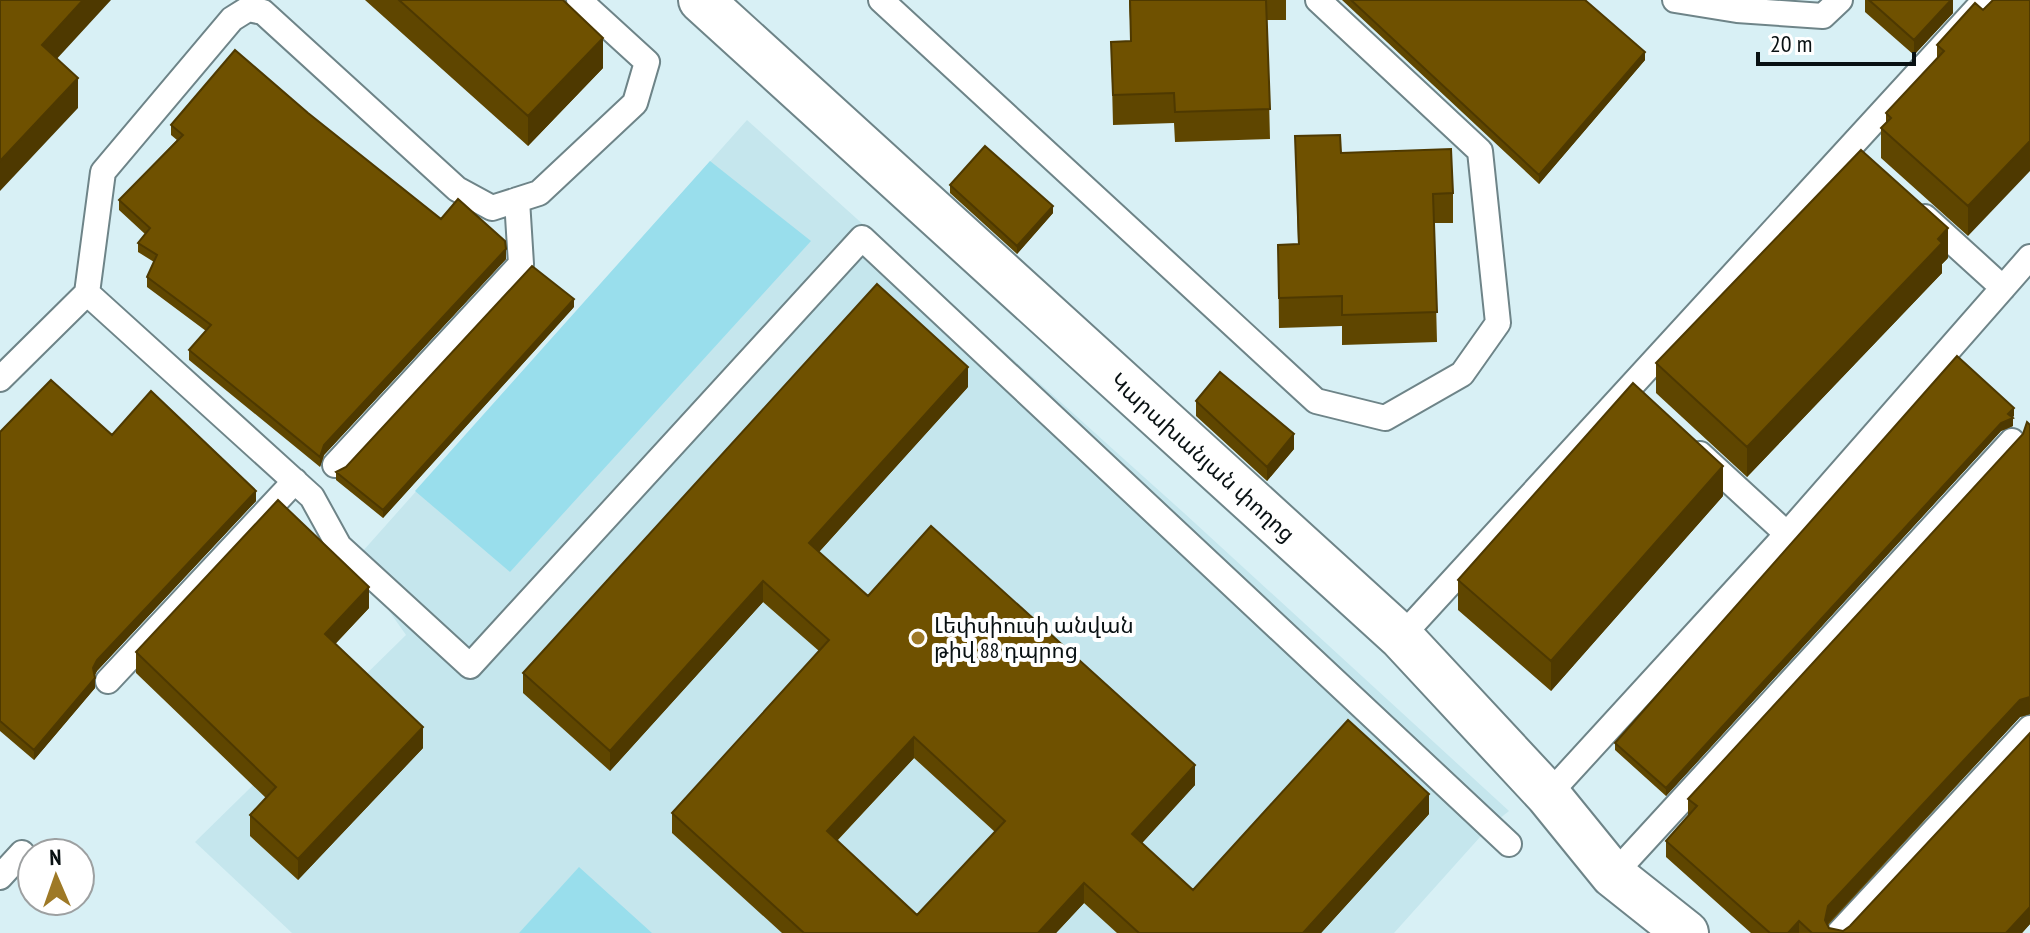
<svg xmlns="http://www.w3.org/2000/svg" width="2030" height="933" viewBox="0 0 2030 933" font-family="'PT Sans Narrow','Noto Sans Armenian',sans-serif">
	<rect width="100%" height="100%" fill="#d8f0f5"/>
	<path fill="#c5e6ed" d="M 747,120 L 1184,513 L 1509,811 L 1489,827 L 1394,933 L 292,933 L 195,842 L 406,635 L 354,561 Z"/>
	<path fill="#99deec" d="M 710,161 L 811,241 L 510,572 L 415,491 Z
		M 579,867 L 652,933 L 519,933 Z"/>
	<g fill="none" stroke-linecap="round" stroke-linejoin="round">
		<defs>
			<path id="lane" d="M 881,0 L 1316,401 L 1385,418 L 1462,374 L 1498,323 L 1480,151 L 1318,0
				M 1675,0 L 1737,10 L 1823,16 L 1840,0
				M 1925,217 L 2003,288
				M 87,293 L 312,497 L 339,546 L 470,666 L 862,238 L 1509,844
				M 0,379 L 87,293 L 103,172 L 232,19 L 248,9 L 263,12 L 457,189 L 492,208 L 539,193 L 635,103 L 647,62 L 579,0
				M 1700,454 L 1787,534
				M 335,465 L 521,264 L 517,200
				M 1401,637 L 1985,0
				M 108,681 L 295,481
				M 1548,795 L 1787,534 L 2030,257
				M 1613,875 L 2012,441
				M 0,877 L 22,853
				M 1839,933 L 2030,728"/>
			<path id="street" d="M 701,0 L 1401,637 L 1548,795 L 1613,875 L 1686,933"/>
		</defs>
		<use href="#lane" stroke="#6e8488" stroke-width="28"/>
		<use href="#street" stroke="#6e8488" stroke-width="48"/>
		<use href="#lane" stroke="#fff" stroke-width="24"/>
		<use href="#street" stroke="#fff" stroke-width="44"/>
	</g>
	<path fill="#5f4600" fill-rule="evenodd" d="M 365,0 L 563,0 L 603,68 L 528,146 Z
		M 1129,0 L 1286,0 L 1286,20 L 1267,20 L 1270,139 L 1175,142 L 1174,123 L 1113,125 L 1111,42 L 1131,41 Z
		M 1342,0 L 1585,0 L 1645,60 L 1539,184 Z
		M 1865,0 L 1953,0 L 1953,13 L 1914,55 L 1865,12 Z
		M 1975,3 L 1968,236 L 1881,158 L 1881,128 L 1886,123 L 1886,113 L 1937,59 L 1937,45 Z
		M 308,113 L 441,219 L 506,259 L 324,455 L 320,467 L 189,360 L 189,350 L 206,331 L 147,287 L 147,277 L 154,262 L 138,252 L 138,243 L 145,234 L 119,210 L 119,200 L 177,140 L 171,135 L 171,125 Z
		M 1295,136 L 1453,193 L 1453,223 L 1434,223 L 1437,342 L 1342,345 L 1342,326 L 1279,328 L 1278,245 L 1298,244 Z
		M 950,185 L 1053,213 L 1017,254 L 950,193 Z
		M 1948,258 L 1942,264 L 1942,273 L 1747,477 L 1656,393 L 1656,363 Z
		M 574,307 L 383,518 L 336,480 L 336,472 L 346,467 Z
		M 968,387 L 819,552 L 868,596 L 1195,785 L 1142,843 L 1193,890 L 1429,814 L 1321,933 L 1117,933 L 1084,903 L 1056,933 L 782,933 L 672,833 L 672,813 L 819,651 L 763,602 L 610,771 L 523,693 L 523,673 ZM 914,758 L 995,832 L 917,915 L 837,841 Z
		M 1196,401 L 1294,449 L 1267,481 L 1196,416 Z
		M 2014,416 L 2012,418 L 2013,426 L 2001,431 L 1666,796 L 1615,750 L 1615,743 Z
		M 2030,425 L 2030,714 L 2020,717 L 1828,925 L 1829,928 L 1843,931 L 2030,924 L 2022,933 L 1751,933 L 1666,857 L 1666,841 L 1688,816 L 1688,799 L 2023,434 Z
		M 0,432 L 112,435 L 256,501 L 97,671 L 95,675 L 95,688 L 34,760 L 0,731 Z
		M 1723,496 L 1551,691 L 1458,610 L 1458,580 Z
		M 369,608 L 335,644 L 423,748 L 298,880 L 250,836 L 250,815 L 266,798 L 136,673 L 136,652 Z"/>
	<path fill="#4e3900" d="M 83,0 L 111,0 L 42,75 L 42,45 Z
		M 1951,0 L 1953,0 L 1953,13 L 1914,55 L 1914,40 Z
		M 603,38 L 603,68 L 528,146 L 528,116 Z
		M 1645,52 L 1645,60 L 1539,184 L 1539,175 Z
		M 78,78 L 78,108 L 0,191 L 0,161 Z
		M 2030,141 L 2030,171 L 1968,236 L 1968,206 Z
		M 1053,206 L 1053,213 L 1017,254 L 1017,246 Z
		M 1948,228 L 1948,258 L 1942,264 L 1942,273 L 1747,477 L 1747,447 Z
		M 506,249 L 506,259 L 324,455 L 320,467 L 320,457 L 324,445 Z
		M 574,299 L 574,307 L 383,518 L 383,510 Z
		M 968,367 L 968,387 L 809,563 L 809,543 Z
		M 2014,408 L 2014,416 L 2011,419 L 2013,418 L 2013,426 L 2001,431 L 1666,796 L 1666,788 Z
		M 1294,434 L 1294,449 L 1267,481 L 1267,467 Z
		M 1723,466 L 1723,496 L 1551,691 L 1551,661 Z
		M 256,491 L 256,501 L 97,671 L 93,678 L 93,668 L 97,660 Z
		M 763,581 L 763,602 L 610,771 L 610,751 Z
		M 369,587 L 369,608 L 325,655 L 325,634 Z
		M 95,678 L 95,688 L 34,760 L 34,750 Z
		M 2030,697 L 2030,714 L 2020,717 L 1828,923 L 1825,933 L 1825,920 L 1828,906 L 2020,700 Z
		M 423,727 L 423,748 L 298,880 L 298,859 Z
		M 914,737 L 914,758 L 827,851 L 827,831 Z
		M 1195,765 L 1195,785 L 1132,854 L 1132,834 Z
		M 1429,794 L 1429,814 L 1321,933 L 1303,933 Z
		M 1084,883 L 1084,903 L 1056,933 L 1038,933 Z
		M 2030,907 L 2030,924 L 2022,933 L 2006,933 Z
		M 1799,921 L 1799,933 L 1788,933 Z"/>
	<path fill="#6f5100" stroke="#4e3900" stroke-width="2" fill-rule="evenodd" d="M 0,0 L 83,0 L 42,45 L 78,78 L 0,161 Z
		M 399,0 L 563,0 L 603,38 L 528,116 Z
		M 1130,0 L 1266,0 L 1270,109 L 1175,112 L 1174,93 L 1113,95 L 1111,42 L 1131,41 Z
		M 1351,0 L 1585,0 L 1645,52 L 1539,175 Z
		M 1869,0 L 1951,0 L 1914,40 Z
		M 1993,0 L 2030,0 L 2030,141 L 1968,206 L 1881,128 L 1891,118 L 1886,113 L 1944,51 L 1937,45 L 1975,3 L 1983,10 Z
		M 235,50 L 308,113 L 441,219 L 458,199 L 505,241 L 506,249 L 324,445 L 320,457 L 189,350 L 211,325 L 147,277 L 157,255 L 138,243 L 150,228 L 119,200 L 183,135 L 171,125 Z
		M 1340,135 L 1341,153 L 1451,149 L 1453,193 L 1433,194 L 1437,312 L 1342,315 L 1342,296 L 1279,298 L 1278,245 L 1299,244 L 1295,136 Z
		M 985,146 L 1053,206 L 1017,246 L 950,185 Z
		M 1861,150 L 1948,228 L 1938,239 L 1942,243 L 1747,447 L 1656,363 Z
		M 532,266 L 574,299 L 383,510 L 336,472 L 346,467 Z
		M 877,284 L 968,367 L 809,543 L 868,596 L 931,526 L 1195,765 L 1132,834 L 1193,890 L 1348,720 L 1429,794 L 1303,933 L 1139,933 L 1084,883 L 1038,933 L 804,933 L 672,813 L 829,640 L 763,581 L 610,751 L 523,673 ZM 914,737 L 1005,821 L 917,915 L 827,831 Z
		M 1957,356 L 2014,408 L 2008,414 L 2013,418 L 2001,423 L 1666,788 L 1615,743 Z
		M 1220,372 L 1294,434 L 1267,467 L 1196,401 Z
		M 51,380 L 112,435 L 151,391 L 256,491 L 97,660 L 93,668 L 95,678 L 34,750 L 0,721 L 0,432 Z
		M 1633,383 L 1723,466 L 1551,661 L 1458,580 Z
		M 2027,422 L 2030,425 L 2030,697 L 2020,700 L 1828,906 L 1825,920 L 1829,928 L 1843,931 L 1850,926 L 2030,733 L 2030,907 L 2006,933 L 1812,933 L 1799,921 L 1788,933 L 1770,933 L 1666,841 L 1697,806 L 1688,799 L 2023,434 Z
		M 278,500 L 369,587 L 325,634 L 423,727 L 298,859 L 250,815 L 276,787 L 136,652 Z"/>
	<circle fill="#9e7926" stroke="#fff" stroke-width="3" cx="918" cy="638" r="8"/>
	<g text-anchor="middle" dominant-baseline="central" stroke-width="8" stroke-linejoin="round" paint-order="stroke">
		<g font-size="22" fill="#091113" stroke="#fff">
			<text transform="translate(1203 457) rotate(42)">Կարախանյան փողոց</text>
		</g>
		<g font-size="22" fill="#091113" stroke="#fff" text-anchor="start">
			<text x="934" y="625">Լեփսիուսի անվան<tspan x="934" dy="25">թիվ 88 դպրոց</tspan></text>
		</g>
	</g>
	<g transform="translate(56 877) rotate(358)"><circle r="38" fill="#ffffff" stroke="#9da0a1" stroke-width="2"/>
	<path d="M0-6L14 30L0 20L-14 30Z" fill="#9e7926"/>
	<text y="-12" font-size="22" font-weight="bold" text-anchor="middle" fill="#091113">N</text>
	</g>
	<path d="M1758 52v12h156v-12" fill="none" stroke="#091113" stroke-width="4"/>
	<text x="1770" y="52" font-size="24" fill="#091113" stroke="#ffffff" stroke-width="6" paint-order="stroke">20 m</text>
</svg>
